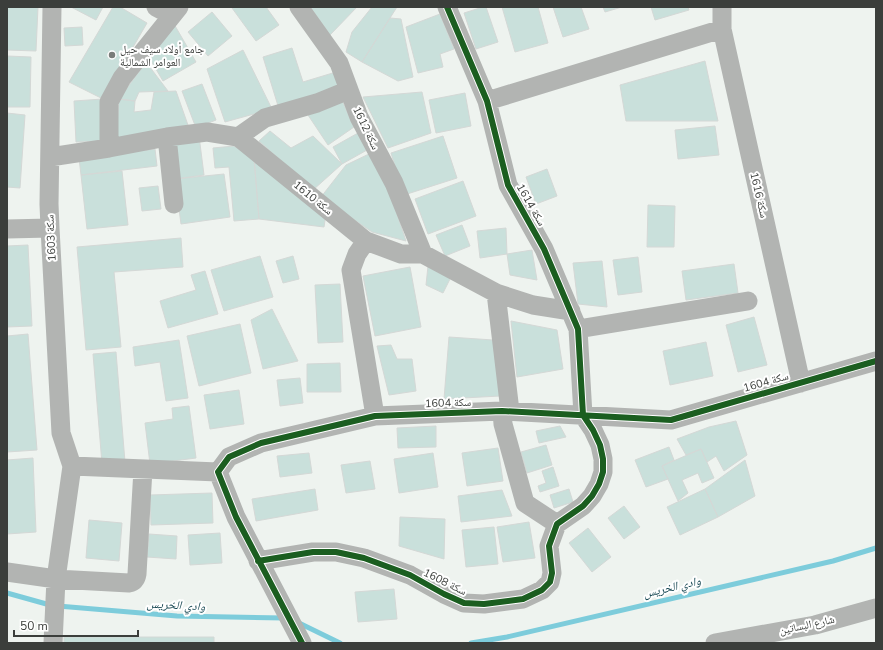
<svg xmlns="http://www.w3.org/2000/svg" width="883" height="650" viewBox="0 0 883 650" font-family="'Nunito Sans','Noto Naskh Arabic',sans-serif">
	<rect width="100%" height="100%" fill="#eef3ef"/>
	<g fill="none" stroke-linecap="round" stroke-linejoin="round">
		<path stroke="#7dccdb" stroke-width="5" d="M 7,593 L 50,605
			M 58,606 L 177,616 L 284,618
			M 299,623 L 340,643
			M 471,643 L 507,637 L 833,561 L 876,548"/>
	</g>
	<path fill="#c9e0db" stroke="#d4d8d6" d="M 7,7 L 38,7 L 36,51 L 7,50 Z
		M 71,7 L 103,7 L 96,20 Z
		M 113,7 L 120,7 L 147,23 L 103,99 L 69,82 Z
		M 233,7 L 266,7 L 279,25 L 256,41 L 232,8 Z
		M 310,7 L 357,7 L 330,35 Z
		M 372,7 L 397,7 L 362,62 L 346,52 L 352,32 Z
		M 483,7 L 486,7 L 498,42 L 476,49 L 464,13 Z
		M 502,7 L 538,7 L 548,43 L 515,52 Z
		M 553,7 L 581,7 L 589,29 L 563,37 Z
		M 603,7 L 622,7 L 605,12 Z
		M 651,7 L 688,7 L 689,10 L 655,20 Z
		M 212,12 L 232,36 L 208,56 L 188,32 Z
		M 440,14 L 454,49 L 440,54 L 443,67 L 418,73 L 406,27 Z
		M 390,18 L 401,19 L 413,77 L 398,81 L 362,62 Z
		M 174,24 L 196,62 L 163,81 L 150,59 Z
		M 82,27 L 83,45 L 65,46 L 64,28 Z
		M 292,48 L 303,82 L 336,72 L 342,90 L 279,109 L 263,57 Z
		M 243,50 L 272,109 L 225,122 L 207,69 Z
		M 7,56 L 31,57 L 30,107 L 7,107 Z
		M 705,61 L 718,121 L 626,121 L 620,85 Z
		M 146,62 L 168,91 L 139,92 L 135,101 L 119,99 Z
		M 202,84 L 216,120 L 196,128 L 182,91 Z
		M 176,91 L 189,128 L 116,138 L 119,99 L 135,101 L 134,112 L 151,110 L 154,92 Z
		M 422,92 L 431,133 L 388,148 L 363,97 Z
		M 465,93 L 471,126 L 436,133 L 429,100 Z
		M 103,99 L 106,141 L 76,142 L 74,101 Z
		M 342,100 L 354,127 L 328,145 L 306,112 Z
		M 7,113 L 25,115 L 20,188 L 7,187 Z
		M 715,126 L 719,155 L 678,159 L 675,130 Z
		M 270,131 L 291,148 L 313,136 L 342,164 L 313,190 L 259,141 Z
		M 358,133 L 367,150 L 342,164 L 333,147 Z
		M 199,136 L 204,175 L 175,179 L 170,140 Z
		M 443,136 L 457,178 L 404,195 L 391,153 Z
		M 234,146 L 254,158 L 259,219 L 234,221 L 229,167 L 215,168 L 213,148 Z
		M 155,149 L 157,166 L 81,175 L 79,158 Z
		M 371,153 L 389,190 L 406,241 L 372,232 L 321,197 L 346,165 Z
		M 254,158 L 326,214 L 324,227 L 259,219 Z
		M 547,169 L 557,196 L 536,204 L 526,177 Z
		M 122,171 L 128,225 L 87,229 L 81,175 Z
		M 224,174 L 230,217 L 181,224 L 175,179 Z
		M 463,181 L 476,216 L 428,234 L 415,199 Z
		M 158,186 L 161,209 L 142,211 L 139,188 Z
		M 648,205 L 675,206 L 674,247 L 647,247 Z
		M 462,225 L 470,246 L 445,256 L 436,235 Z
		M 506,228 L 507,254 L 480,258 L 477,231 Z
		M 181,238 L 183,267 L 114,272 L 121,347 L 86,350 L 77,247 Z
		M 28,245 L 32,326 L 7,327 L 7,246 Z
		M 532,250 L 537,280 L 510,275 L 507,254 Z
		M 260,256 L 273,297 L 224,311 L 211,270 Z
		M 293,256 L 299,279 L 283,283 L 276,261 Z
		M 638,257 L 642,292 L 618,295 L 613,260 Z
		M 602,261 L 607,307 L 578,304 L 573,263 Z
		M 734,264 L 738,293 L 686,300 L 682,271 Z
		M 428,266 L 451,277 L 443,293 L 426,285 Z
		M 410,267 L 421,327 L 375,336 L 363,276 Z
		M 205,271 L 218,314 L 168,328 L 160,301 L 196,290 L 191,275 Z
		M 340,284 L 343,342 L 318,343 L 315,285 Z
		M 272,309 L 298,361 L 263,369 L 251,320 Z
		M 754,317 L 767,365 L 738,372 L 726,325 Z
		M 511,321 L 557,330 L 563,369 L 517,377 Z
		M 240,324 L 251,373 L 199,386 L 187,336 Z
		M 28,334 L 37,450 L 7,452 L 7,336 Z
		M 449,337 L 493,340 L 500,396 L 444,399 Z
		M 179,340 L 188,398 L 166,401 L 160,362 L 135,366 L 133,347 Z
		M 706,342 L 713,376 L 670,385 L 663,351 Z
		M 391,345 L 397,359 L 412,359 L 416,391 L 389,395 L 377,346 Z
		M 116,352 L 125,462 L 102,464 L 93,354 Z
		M 340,363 L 341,392 L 307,392 L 307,364 Z
		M 300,378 L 303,403 L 280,406 L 277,380 Z
		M 239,390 L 244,424 L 210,429 L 204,395 Z
		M 189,406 L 196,458 L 150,464 L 145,423 L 173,419 L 172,408 Z
		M 736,421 L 747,455 L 724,471 L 716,456 L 707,462 L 701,449 L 686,455 L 677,439 L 709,427 Z
		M 436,426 L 436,447 L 398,448 L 397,428 Z
		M 560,426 L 566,437 L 539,443 L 536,431 Z
		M 546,445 L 552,465 L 527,473 L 521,452 Z
		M 669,447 L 674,460 L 662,466 L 668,479 L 646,487 L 635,460 Z
		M 498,448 L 503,481 L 467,486 L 462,453 Z
		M 701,449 L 714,478 L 702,483 L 698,473 L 682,480 L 688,493 L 678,501 L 662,466 Z
		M 309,453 L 312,473 L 280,477 L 277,456 Z
		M 433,453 L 438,487 L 399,493 L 394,459 Z
		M 33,458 L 36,532 L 7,534 L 7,460 Z
		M 745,460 L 755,496 L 718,517 L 705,489 Z
		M 370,461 L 375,489 L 346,493 L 341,465 Z
		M 553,467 L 559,486 L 540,492 L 538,486 L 546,483 L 542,471 Z
		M 315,489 L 318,510 L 256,521 L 252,499 Z
		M 569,489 L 573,502 L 554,508 L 550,495 Z
		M 705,489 L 718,517 L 680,535 L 667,507 Z
		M 502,490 L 512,516 L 461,522 L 458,496 Z
		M 212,493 L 213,523 L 151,525 L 150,495 Z
		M 624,506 L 640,527 L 624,539 L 608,518 Z
		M 400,517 L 445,519 L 444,559 L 399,546 Z
		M 89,520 L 122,523 L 119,561 L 86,558 Z
		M 529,522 L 535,558 L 503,562 L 497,527 Z
		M 494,527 L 498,564 L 466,567 L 462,530 Z
		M 588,528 L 611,557 L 592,572 L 569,543 Z
		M 220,533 L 222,563 L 190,565 L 188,535 Z
		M 149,534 L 177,536 L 176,559 L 147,557 Z
		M 394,589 L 397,619 L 358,622 L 355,592 Z
		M 64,637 L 214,637 L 214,643 L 64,643 Z"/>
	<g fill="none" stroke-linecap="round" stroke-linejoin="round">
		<path stroke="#b2b4b2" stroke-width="19" d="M 52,7 L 49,204 L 50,228 L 61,433 L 72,466 L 56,579 L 53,643
			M 156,7 L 171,15
			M 299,7 L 339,63 L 359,117 L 394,183 L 423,254
			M 722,7 L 722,29 L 801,383
			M 487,101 L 722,29
			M 167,137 L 174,204
			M 238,137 L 265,118 L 317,103 L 349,90
			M 109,148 L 109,102 L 122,78 L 179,7
			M 50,157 L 109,148 L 167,137 L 207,132 L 238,137 L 366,241 L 401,254 L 423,254 L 496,293 L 533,305 L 571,311
			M 7,229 L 50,228
			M 366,241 L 357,254 L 351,270 L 375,416
			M 496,293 L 510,411
			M 578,329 L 748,301
			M 502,411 L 503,424 L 525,503 L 557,524
			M 72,466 L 218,472
			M 258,561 L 313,552 L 336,552 L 364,558 L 410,575 L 444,594 L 464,603 L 484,604 L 523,599 L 542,590 L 550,582 L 552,573 L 549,546 L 557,524 L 583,506 L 592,496 L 599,484 L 603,472 L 603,459 L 600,445 L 593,430 L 583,415 L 578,329 L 544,249 L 508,185 L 487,101 L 447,7
			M 7,572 L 56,579 L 129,583 C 134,582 136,580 137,574 L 143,469
			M 302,643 L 236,517 L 218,472 L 229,457 L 261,443 L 375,416 L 502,411 L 671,420 L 876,361
			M 715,643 L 815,625 L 876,608"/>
		<defs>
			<path id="cycleway" d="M 258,561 L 313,552 L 336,552 L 364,558 L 410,575 L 444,594 L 464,603 L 484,604 L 523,599 L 542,590 L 550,582 L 552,573 L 549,546 L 557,524 L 583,506 L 592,496 L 599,484 L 603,472 L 603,459 L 600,445 L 593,430 L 583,415 L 578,329 L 544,249 L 508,185 L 487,101 L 447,7
				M 302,643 L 236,517 L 218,472 L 229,457 L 261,443 L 375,416 L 502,411 L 671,420 L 876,361"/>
		</defs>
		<use href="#cycleway" stroke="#fff" stroke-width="8"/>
		<use href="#cycleway" stroke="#1b5e20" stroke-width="6"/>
	</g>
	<circle fill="#7a7d7a" stroke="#fff" stroke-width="1.5" cx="112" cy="55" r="4"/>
	<g text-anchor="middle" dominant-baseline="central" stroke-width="4" stroke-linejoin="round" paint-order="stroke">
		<g font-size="11" fill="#3b3e3b" stroke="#fff" text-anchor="start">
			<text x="120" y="49">جامع أولاد سيف حيل<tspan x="120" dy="13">العوامر الشمالية</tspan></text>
		</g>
		<g font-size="11" fill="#3b3e3b" stroke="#fff">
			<text transform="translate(366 128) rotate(64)">سكة 1612</text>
			<text transform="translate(759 195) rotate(77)">سكة 1616</text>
			<text transform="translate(313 198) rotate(39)">سكة 1610</text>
			<text transform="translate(531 205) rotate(60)">سكة 1614</text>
			<text transform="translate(51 238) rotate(-93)">سكة 1603</text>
			<text transform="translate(766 382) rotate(-16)">سكة 1604</text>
			<text transform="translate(448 403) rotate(-2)">سكة 1604</text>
			<text transform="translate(445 582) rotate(26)">سكة 1608</text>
			<text transform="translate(807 625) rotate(-12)">شارع البساتين</text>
		</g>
		<g font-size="12" font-style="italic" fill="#184853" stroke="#fff">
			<text transform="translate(672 587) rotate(-13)">وادي الخريس</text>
			<text transform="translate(176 605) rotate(3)">وادي الخريس</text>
		</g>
	</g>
	<rect width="883" height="650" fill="none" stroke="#3b3e3b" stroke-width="16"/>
	<path d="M14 630v6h124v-6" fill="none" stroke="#3b3e3b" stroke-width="2"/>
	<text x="20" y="630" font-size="12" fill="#3b3e3b" stroke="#ffffff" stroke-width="3" paint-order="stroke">50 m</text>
</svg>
